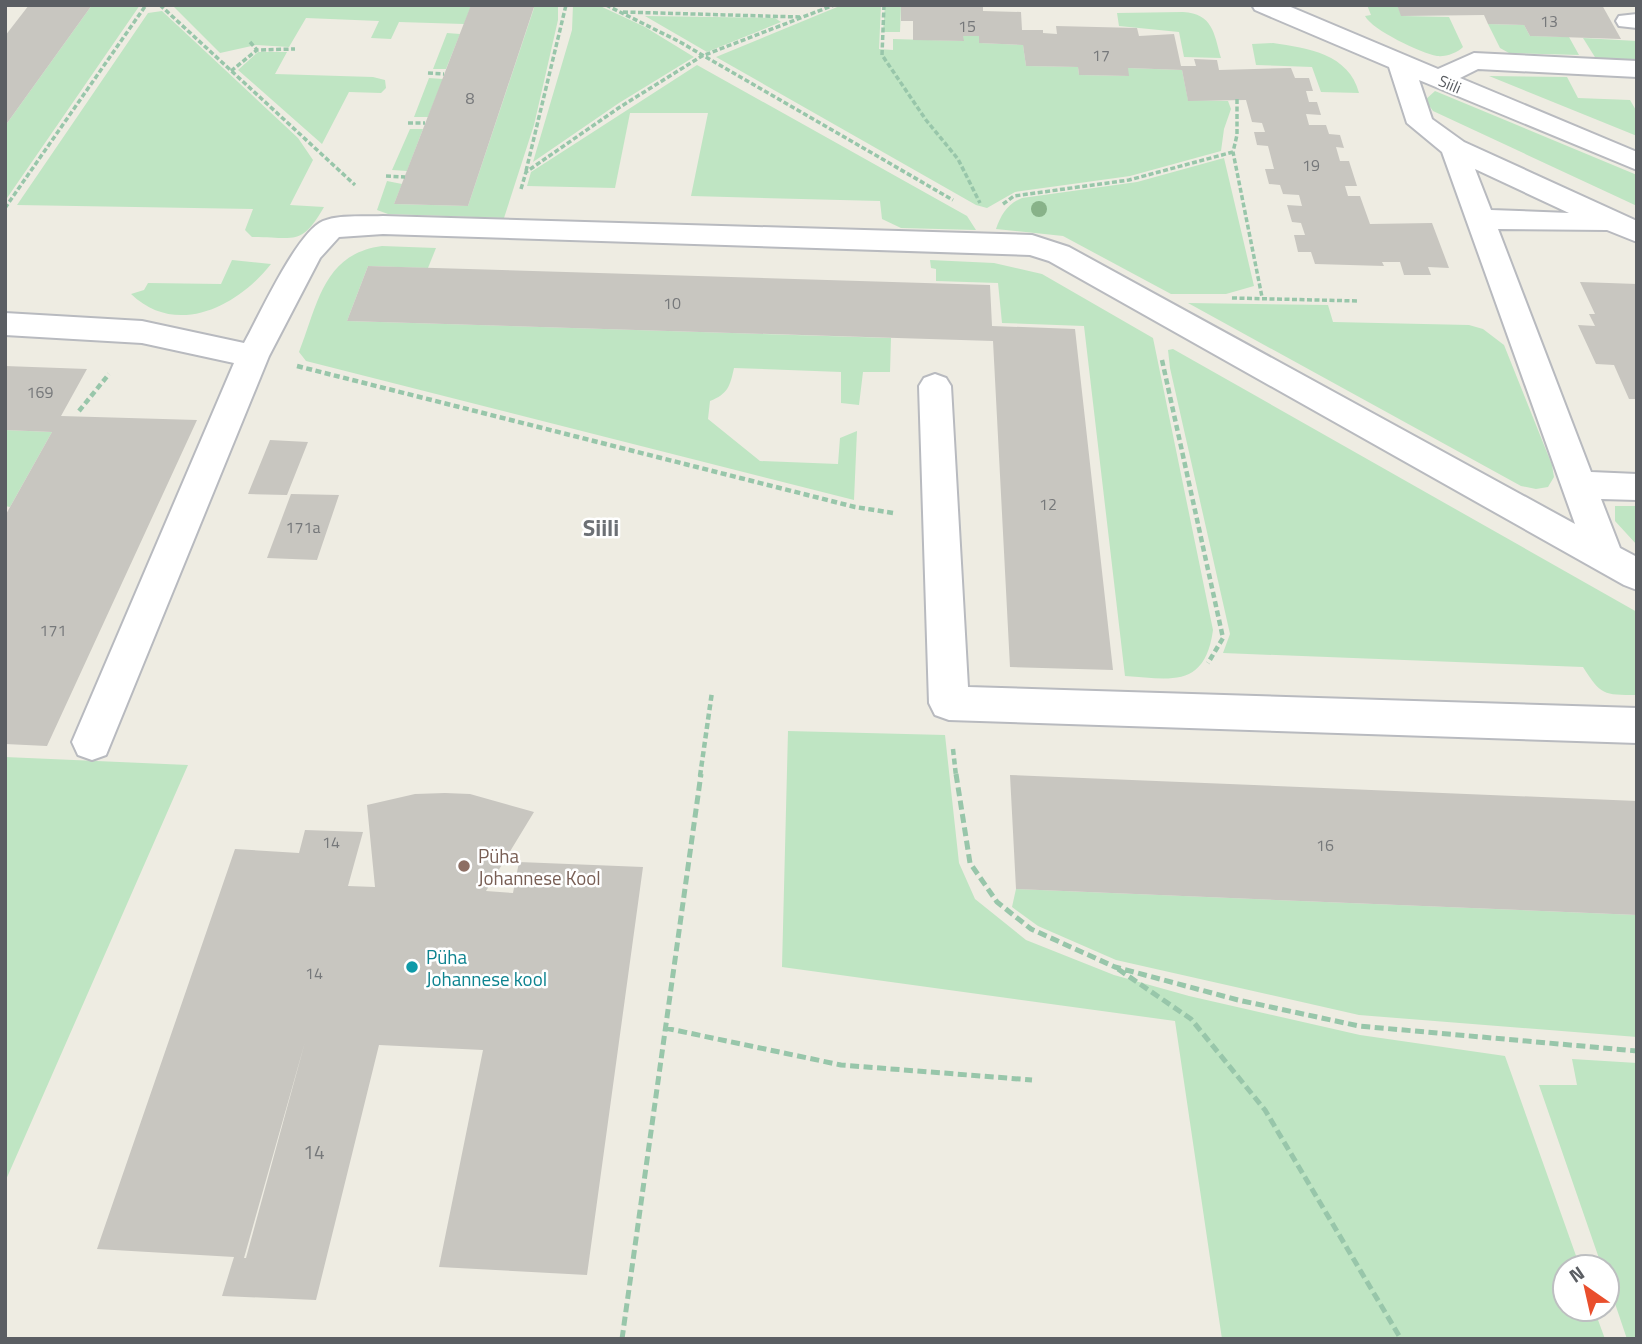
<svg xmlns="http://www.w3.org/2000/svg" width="1642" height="1344" viewBox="0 0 1642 1344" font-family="'Titillium Web',sans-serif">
	<rect width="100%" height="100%" fill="#eeece2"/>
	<path fill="#bfe5c3" d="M 92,5 L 140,5 L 5,201 L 5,126 Z
		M 172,5 L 448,5 L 471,6 L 464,24 L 399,22 L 391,39 L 371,38 L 379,21 L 306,18 L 289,47 L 256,45 L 220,53 Z
		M 487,5 L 558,5 L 558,20 L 534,125 L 504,218 L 388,214 L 377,210 L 387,181 L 402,184 L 394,204 L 468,206 L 534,8 Z
		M 573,5 L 598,5 L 645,27 L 694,57 L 619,103 L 533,162 L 572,30 Z
		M 842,5 L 881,5 L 879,49 L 893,50 L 893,39 L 963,41 L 963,36 L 979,36 L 980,43 L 1023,45 L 1026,66 L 1078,67 L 1079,75 L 1128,76 L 1128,68 L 1182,70 L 1188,100 L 1228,101 L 1231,109 L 1224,129 L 1221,151 L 1130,176 L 1015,192 L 987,208 L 976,205 L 716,57 Z
		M 885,5 L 901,5 L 900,32 L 883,32 Z
		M 1367,5 L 1397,5 L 1402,16 L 1449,17 L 1463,47 C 1457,53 1446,57 1437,56 C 1421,53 1372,30 1365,16 L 1371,15 Z
		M 162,11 L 298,138 L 313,160 L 290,205 L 324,207 C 301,247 295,237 252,237 L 245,230 L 253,209 L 17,205 L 148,13 Z
		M 1183,12 C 1213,14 1214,33 1221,58 L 1184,57 L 1179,32 L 1119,26 L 1117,13 Z
		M 645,16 L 775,18 L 781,22 L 707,52 Z
		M 1488,24 L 1524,25 L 1530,36 L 1569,37 L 1579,55 L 1509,53 L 1500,48 Z
		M 447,33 L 460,34 L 446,69 L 433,69 Z
		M 1583,38 L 1637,41 L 1637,62 L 1598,62 Z
		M 1273,43 C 1308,48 1349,54 1359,93 L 1321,92 L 1312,67 L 1256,65 L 1252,44 Z
		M 258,52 L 287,52 L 275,74 L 373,77 L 385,80 L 386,88 L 381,93 L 349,92 L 322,144 L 238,70 Z
		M 697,65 L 967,216 L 976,230 L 901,228 L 882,219 L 880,201 L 691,196 L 708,113 L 630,113 L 615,188 L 527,186 L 531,172 Z
		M 1489,76 L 1567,77 L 1578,98 L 1630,100 L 1637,112 L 1637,136 Z
		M 429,78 L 443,79 L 428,117 L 414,117 Z
		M 1435,91 L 1637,175 L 1637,206 L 1433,111 L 1425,100 Z
		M 410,129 L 423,129 L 407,171 L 392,170 Z
		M 1224,158 L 1254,286 L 1226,294 L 1171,294 L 1063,236 L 996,229 C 1001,215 1007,204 1022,198 L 1137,182 Z
		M 382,246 L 436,248 L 428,268 L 368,266 L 347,321 L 891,338 L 890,372 L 863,372 L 859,405 L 841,403 L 841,372 L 734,368 C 730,386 728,394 710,401 L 708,419 L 760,461 L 838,464 L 840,438 L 857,431 L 854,500 L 306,361 L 299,352 C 318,304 323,254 382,246 Z
		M 232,260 L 271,264 C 238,306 177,338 131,294 L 144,290 L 148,283 L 221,284 Z
		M 930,260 L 994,263 L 1042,274 L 1153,338 L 1213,630 C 1205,689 1170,679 1125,676 L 1084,326 L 1002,323 L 998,283 L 936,281 L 936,269 L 931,268 Z
		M 1188,303 L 1328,305 L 1333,322 L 1469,325 L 1483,329 L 1504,345 L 1552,465 L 1554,477 L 1548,487 L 1536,489 L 1521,486 Z
		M 1173,349 L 1637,612 L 1637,695 C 1603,695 1601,695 1583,667 L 1223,653 L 1230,634 L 1170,368 L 1168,350 Z
		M 5,430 L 52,432 L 10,507 L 5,506 Z
		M 1615,506 L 1637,506 L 1637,545 L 1615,521 Z
		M 788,731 L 945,735 L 959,863 L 975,899 L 1026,940 L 1114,975 L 1189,996 L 1360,1035 L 1505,1056 L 1580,1267 L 1565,1267 L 1565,1309 L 1594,1309 L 1605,1339 L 1222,1339 L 1175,1021 L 782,967 Z
		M 5,757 L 188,765 L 5,1182 Z
		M 1016,889 L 1637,915 L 1637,1037 L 1359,1015 L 1116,960 L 1038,926 L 1012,907 Z
		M 1572,1059 L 1637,1063 L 1637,1339 L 1627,1339 L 1607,1280 L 1607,1267 L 1602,1267 L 1539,1085 L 1577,1085 Z"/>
	<path fill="#c8c6c0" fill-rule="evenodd" d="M 29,5 L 92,5 L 5,126 L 5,36 Z
		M 471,5 L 534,7 L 468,206 L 394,204 Z
		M 901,5 L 983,5 L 983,11 L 1021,12 L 1022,30 L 1043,30 L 1043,33 L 1057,34 L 1056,26 L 1137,28 L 1139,36 L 1174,34 L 1181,66 L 1196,66 L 1194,59 L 1217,60 L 1219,70 L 1291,68 L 1295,78 L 1309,78 L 1313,91 L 1306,91 L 1309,102 L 1317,102 L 1321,115 L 1306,114 L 1309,125 L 1326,125 L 1329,134 L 1340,135 L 1344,148 L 1336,147 L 1340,161 L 1349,161 L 1357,186 L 1345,186 L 1348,196 L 1360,196 L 1370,224 L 1432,223 L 1449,268 L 1428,267 L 1431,275 L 1404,275 L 1400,262 L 1382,262 L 1384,266 L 1315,264 L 1311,252 L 1298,252 L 1294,235 L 1305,235 L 1301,223 L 1292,222 L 1287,205 L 1302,206 L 1299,195 L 1283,194 L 1280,185 L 1269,184 L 1265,169 L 1274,169 L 1268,146 L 1257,145 L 1254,132 L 1265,132 L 1262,123 L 1252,122 L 1246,100 L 1188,101 L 1182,70 L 1128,68 L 1129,76 L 1079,75 L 1078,67 L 1026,66 L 1023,45 L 979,43 L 979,36 L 963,36 L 964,41 L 913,40 L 913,21 L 901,21 Z
		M 1397,5 L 1602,5 L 1621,39 L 1530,36 L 1524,25 L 1488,24 L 1484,15 L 1401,16 Z
		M 368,266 L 990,285 L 992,326 L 1075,329 L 1113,670 L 1010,667 L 993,341 L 347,321 Z
		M 1580,282 L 1637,284 L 1637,399 L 1629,399 L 1614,365 L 1596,364 L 1578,325 L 1595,326 L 1589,314 L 1595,314 Z
		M 5,366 L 87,369 L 61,416 L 197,420 L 47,746 L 5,744 L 5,516 L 52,432 L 5,430 Z
		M 270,440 L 308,442 L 287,495 L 248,494 Z
		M 291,494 L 339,495 L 317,560 L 267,558 Z
		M 1010,775 L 1637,801 L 1637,915 L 1016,889 Z
		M 445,793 L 470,794 L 534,812 L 486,891 L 513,893 L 519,862 L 643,867 L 587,1275 L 439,1267 L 483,1050 L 379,1045 L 316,1300 L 222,1296 L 234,1257 L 97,1249 L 235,849 L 299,853 L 305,830 L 363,832 L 348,886 L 375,887 L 367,805 L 415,794 ZM 305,1042 L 246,1258 L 244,1258 Z"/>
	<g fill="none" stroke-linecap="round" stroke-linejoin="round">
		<defs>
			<path id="minor" d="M 1252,5 L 1286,5 L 1438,69 L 1474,53 L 1637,61 L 1637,77 L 1478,69 L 1460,78 L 1637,152 L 1637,170 L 1419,80 L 1432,119 L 1464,142 L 1637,221 L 1637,242 L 1607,230 L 1498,229 L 1591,472 L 1637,474 L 1637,500 L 1601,499 L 1620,548 L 1637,557 L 1637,590 L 1624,585 L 1049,261 L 1030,255 L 383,234 L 339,237 L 320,258 L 269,356 L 106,755 L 92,760 L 78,755 L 72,742 L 234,363 L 142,343 L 5,335 L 5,313 L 142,321 L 244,343 C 259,316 297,232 323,221 C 340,214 365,217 383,216 L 1032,235 L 1069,247 L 1575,524 L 1442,152 L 1407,123 L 1389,67 L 1255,10 ZM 1475,169 L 1569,213 L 1491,210 Z
				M 1637,14 L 1637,28 L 1619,26 L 1616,21 L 1619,16 Z
				M 935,374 L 946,378 L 951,386 L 968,687 L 1637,708 L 1637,743 L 949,720 L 935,715 L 929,703 L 919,386 L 924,378 Z"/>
		</defs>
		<use href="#minor" stroke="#b8babf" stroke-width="4"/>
		<path stroke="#98c6aa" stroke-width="3.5" stroke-dasharray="5 2.5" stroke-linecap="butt" d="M 160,5 L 355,185
			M 606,5 L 680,42 L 953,200
			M 884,5 L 882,55 L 926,120 L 958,159 L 980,203
			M 623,12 L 800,17
			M 250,42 L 257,50
			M 231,71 L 257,50 L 295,49
			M 428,73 L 444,74
			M 1237,99 L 1237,135 L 1233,152 L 1262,297
			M 408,123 L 425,123
			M 526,171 L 566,5
			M 386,176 L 405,177
			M 521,189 L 526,172 L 620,107 L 702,56 L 834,5
			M 1003,204 L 1014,196 L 1129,180 L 1233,152
			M 5,208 L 146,5
			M 1232,298 L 1359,301"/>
		<path stroke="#98c6aa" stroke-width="4.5" stroke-dasharray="6 3.5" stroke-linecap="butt" d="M 1162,360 L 1223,638 L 1208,663
			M 297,366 L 855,507 L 893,513
			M 79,411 L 109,374
			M 953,749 L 956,776
			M 700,776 L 712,692"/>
		<path stroke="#98c6aa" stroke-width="5" stroke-dasharray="9 4.5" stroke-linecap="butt" d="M 956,774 L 970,863 L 997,902 L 1031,929 L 1115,967 L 1238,1000 L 1359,1026 L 1637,1051
			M 1118,969 L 1191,1019 L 1265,1110 L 1401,1339
			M 665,1028 L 841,1065 L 1032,1080
			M 622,1339 L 701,774"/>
		<use href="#minor" fill="#fff" fill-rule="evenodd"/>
	</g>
	<circle fill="#88b289" cx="1039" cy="209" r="8"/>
	<circle fill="#8d6e63" stroke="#fff" stroke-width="2.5" cx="464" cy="866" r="7"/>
	<circle fill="#0f9aa8" stroke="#fff" stroke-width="2.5" cx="412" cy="967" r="7"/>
	<g text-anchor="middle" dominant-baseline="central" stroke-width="5" stroke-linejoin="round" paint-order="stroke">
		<g font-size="16" fill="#76787a">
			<text x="1549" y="21">13</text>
			<text x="967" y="26">15</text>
			<text x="1101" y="55">17</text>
			<text x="470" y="98">8</text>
			<text x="1311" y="165">19</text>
			<text x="672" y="303">10</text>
			<text x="40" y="392">169</text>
			<text x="1048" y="504">12</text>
			<text x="303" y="527">171a</text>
			<text x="53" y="630">171</text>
			<text x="331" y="842">14</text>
			<text x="1325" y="845">16</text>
			<text x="314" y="973">14</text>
		</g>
		<g font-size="16" fill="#5b5e63" stroke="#fff">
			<text transform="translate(1450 84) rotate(23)">Siili</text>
		</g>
		<g font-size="19" fill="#785e54" stroke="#fff" text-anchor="start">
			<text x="478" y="855">Püha<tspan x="478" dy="22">Johannese Kool</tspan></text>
		</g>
		<g font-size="19" fill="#0d838f" stroke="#fff" text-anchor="start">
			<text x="426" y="956">Püha<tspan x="426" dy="22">Johannese kool</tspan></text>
		</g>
		<g font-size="19" fill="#76787a">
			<text x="314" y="1151">14</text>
		</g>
		<g font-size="23" font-weight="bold" fill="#6c7075" stroke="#fff">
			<text x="601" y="527">Siili</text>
		</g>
	</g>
	<rect width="1642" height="1344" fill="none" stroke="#5b5e63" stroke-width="14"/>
	<g transform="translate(1586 1288) rotate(326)"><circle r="33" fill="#ffffff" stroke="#bdbfc1" stroke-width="2"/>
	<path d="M0-5L12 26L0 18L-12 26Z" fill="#e94f2d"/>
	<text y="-10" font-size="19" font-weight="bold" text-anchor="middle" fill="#5b5e63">N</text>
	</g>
</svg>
